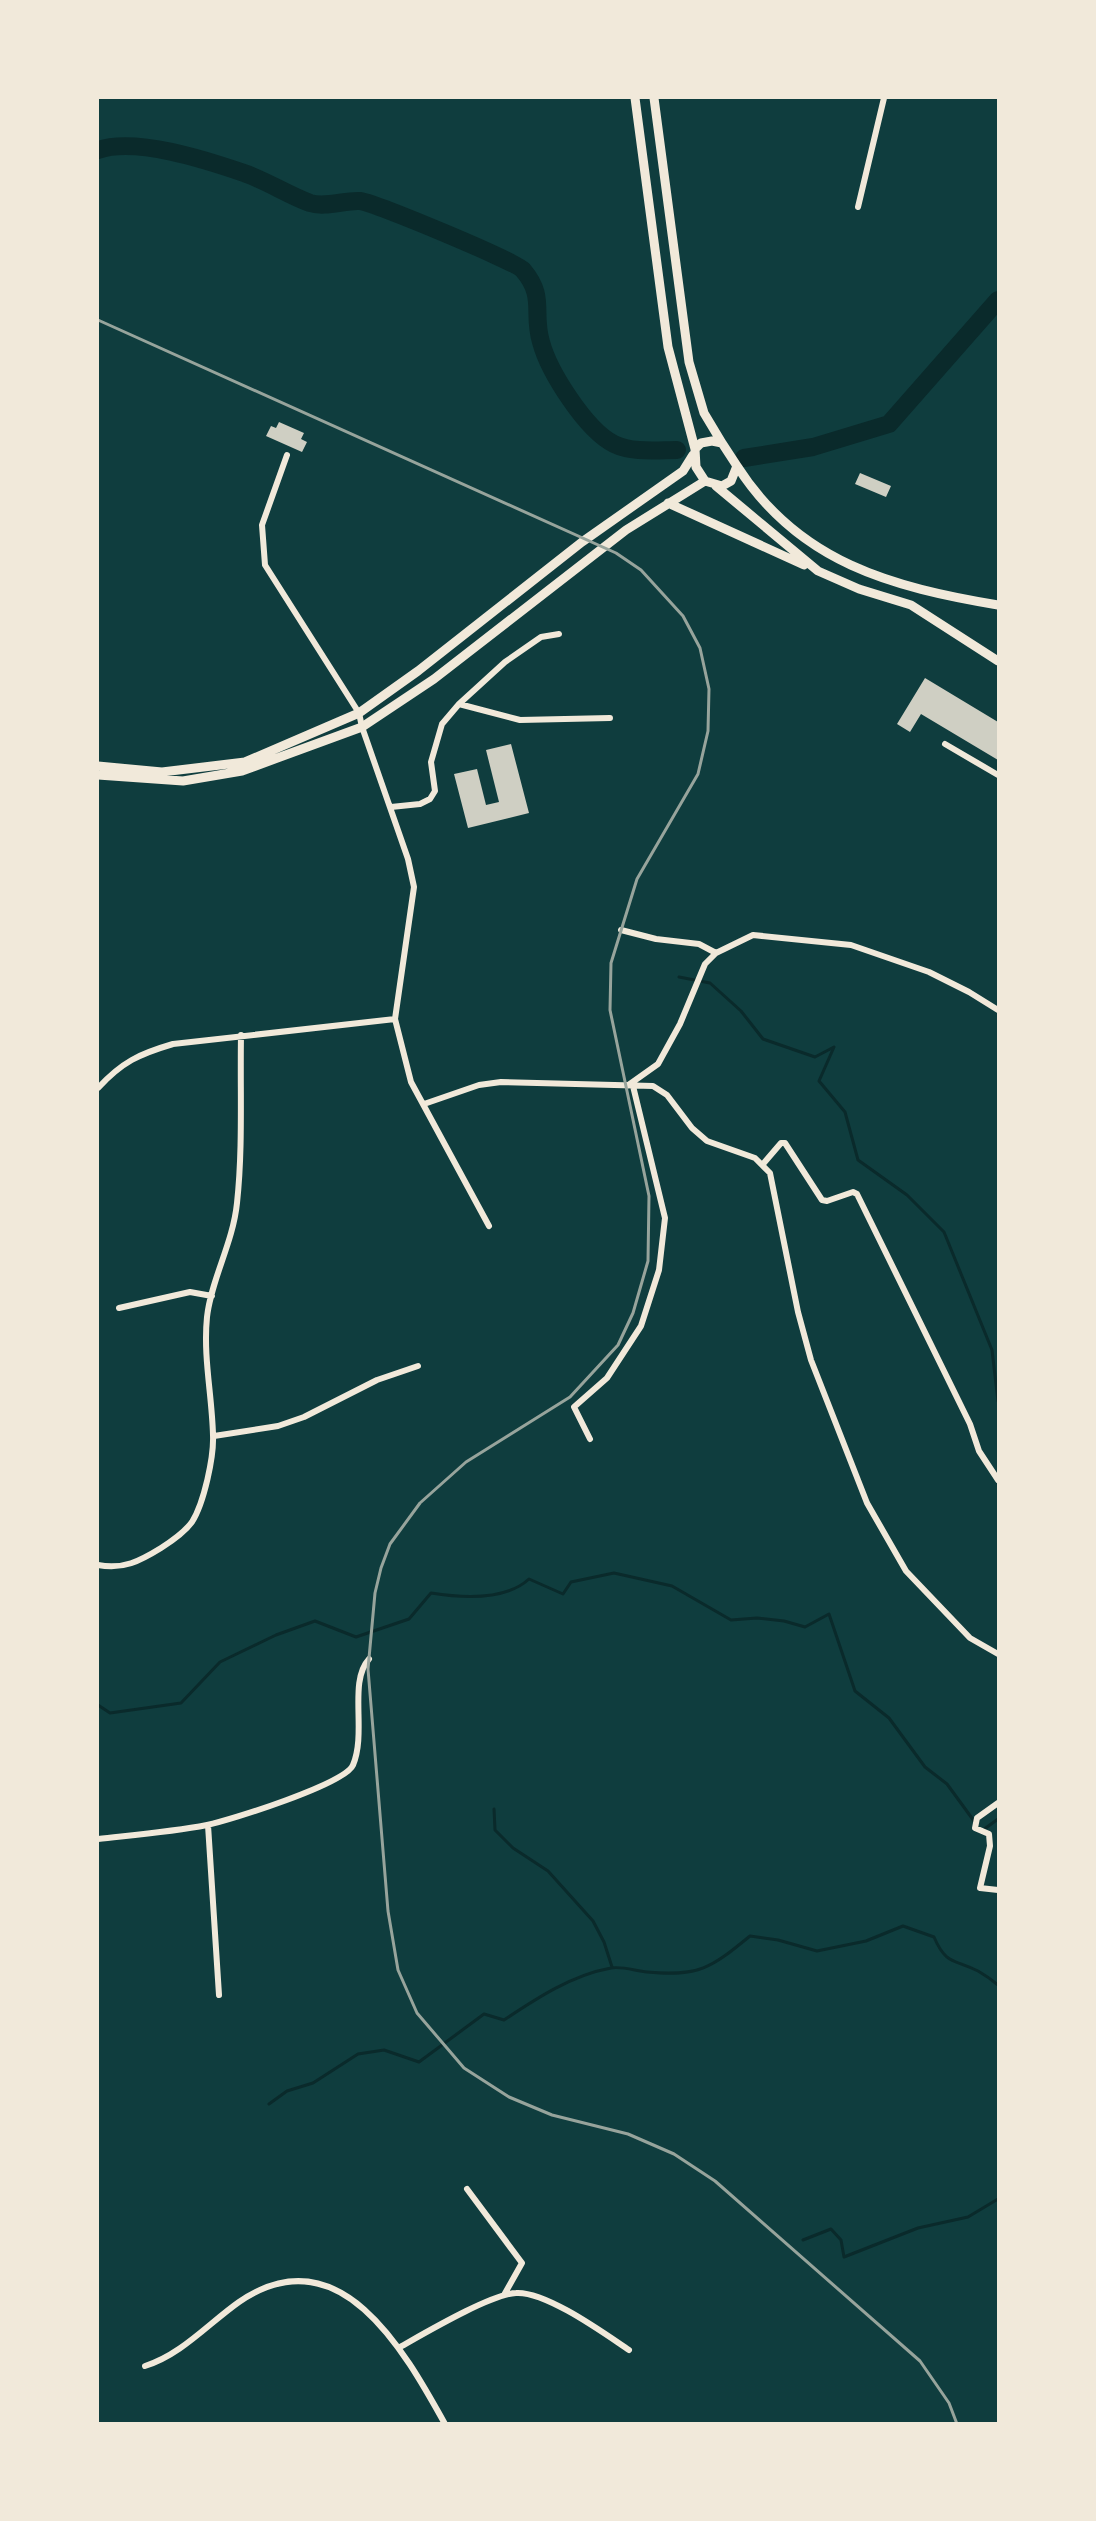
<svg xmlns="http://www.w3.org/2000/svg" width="1096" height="2521" viewBox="0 0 1096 2521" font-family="'Alegreya Sans',sans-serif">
	<rect width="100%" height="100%" fill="#0f3d3e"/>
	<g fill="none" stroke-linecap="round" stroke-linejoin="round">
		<path stroke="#0a2a2b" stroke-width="3" d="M 98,147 L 128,143 L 163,150 L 173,149 L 245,173
			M 679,977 L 710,983 L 741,1011 L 763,1039 L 815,1057 L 834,1047 L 819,1081 L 845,1112 L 858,1160 L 907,1195 L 944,1232 L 992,1350 L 998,1401
			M 98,1705 L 110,1713 L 181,1703 L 220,1662 L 276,1635 L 315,1621 L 356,1637 L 409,1619 L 431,1593 C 462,1598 505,1601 529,1579 L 563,1594 L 571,1582 L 614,1573 L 672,1586 L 731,1620 L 757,1618 L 784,1621 L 805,1627 L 829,1614 L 855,1691 L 889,1718 L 925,1767 L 947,1784 L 974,1821
			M 494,1809 L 495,1830 L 513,1848 L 548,1871 L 593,1921 L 604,1942 L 612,1967
			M 983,1830 L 998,1819
			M 269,2104 L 287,2091 L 313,2083 L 358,2054 L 384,2050 L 419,2062 L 484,2014 L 504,2020 C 537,1998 572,1975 611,1968 C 622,1966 636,1971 647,1972 C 699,1977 711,1968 750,1936 L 778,1940 L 817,1951 L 866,1941 L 903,1926 L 934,1937 C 946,1965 954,1959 978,1971 C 985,1975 992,1980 998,1985
			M 803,2240 L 831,2229 L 841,2240 L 844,2257 L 918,2228 L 968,2217 L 998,2199"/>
		<path stroke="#0a2a2b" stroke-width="18" d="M 98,150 C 136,137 206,160 244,173 C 267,181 288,195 310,203 C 325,208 345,200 360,201 C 373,202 517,262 523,270 C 546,297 532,312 541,342 C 549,372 586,430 614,444 C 632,453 658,450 677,450
			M 744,458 L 813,447 L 889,424 L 998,300"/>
	</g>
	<path fill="#cfcfc3" d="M 279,422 L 304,433 L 301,439 L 307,442 L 302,452 L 266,436 L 271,426 L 276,428 Z
		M 860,473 L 891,486 L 886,497 L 855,484 Z
		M 925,678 L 998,722 L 998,760 L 921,714 L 910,732 L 897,724 Z
		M 511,744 L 529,813 L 468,828 L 454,774 L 477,769 L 486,805 L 499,802 L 486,750 Z"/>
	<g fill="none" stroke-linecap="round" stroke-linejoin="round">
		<path stroke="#f1e9da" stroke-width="6" d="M 858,207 L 884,98
			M 287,455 L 262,525 L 265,565 L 359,713 L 362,727 L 408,859 L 414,887 L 395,1019 L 411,1082 L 489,1226
			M 459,704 L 520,720 L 610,718
			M 945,744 L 998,775
			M 391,807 L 420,804 L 430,799 L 435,791 L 431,762 L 442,724 L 459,704 L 505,662 L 541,637 L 559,634
			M 621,930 L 656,939 L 699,944 L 716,953
			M 627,1086 L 658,1064 L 680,1024 L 705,964 L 716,953 L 753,935 L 851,945 L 929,972 L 969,992 L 998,1010
			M 98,1088 C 122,1062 139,1054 173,1044 L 395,1019
			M 424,1104 L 479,1085 L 501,1082 L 653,1086 L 667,1095 L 692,1128 L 707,1141 L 755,1158 L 770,1173 L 798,1312 L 811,1360 L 867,1503 L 906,1571 L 970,1638 L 998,1654
			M 763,1164 L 781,1143 L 785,1143 L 822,1200 L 827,1201 L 853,1192 L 857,1194 L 970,1424 L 979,1451 L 998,1480
			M 119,1308 L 190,1292 L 212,1296
			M 214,1436 L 278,1426 L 304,1417 L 377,1380 L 418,1366
			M 590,1439 L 574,1407 L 607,1378 L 641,1326 L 659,1270 L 665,1218 L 633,1086
			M 98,1565 C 123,1570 140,1561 161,1548 C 172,1541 184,1533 192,1522 C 204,1503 214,1457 213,1435 C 212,1395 203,1357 207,1317 C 211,1280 233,1243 237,1203 C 243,1148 240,1091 241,1035
			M 998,1803 L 977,1818 L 975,1828 L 989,1834 L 990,1846 L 980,1888 L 998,1890
			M 208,1825 L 219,1995
			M 98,1839 C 134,1835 171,1832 207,1825 C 231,1820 345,1784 353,1765 C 367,1732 348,1682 369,1659
			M 467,2189 L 522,2263 L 504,2295
			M 400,2347 C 425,2333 491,2294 516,2293 C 546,2291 605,2334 629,2350
			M 145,2366 C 181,2355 209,2323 239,2302 C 339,2233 404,2350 445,2424"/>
		<path stroke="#f1e9da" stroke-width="9" d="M 635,98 L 668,347 L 695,449
			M 654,98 L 689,362 L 704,413 L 722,443
			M 712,441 L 722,443 L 737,466 L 731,481 L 722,486 L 705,481 L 696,467 L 695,449 L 701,443 Z
			M 737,466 C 799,563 892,587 998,605
			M 716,486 L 818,571 L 859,589 L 911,605 L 998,661
			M 668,503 L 804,565
			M 98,766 L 162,772 L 245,762 L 359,713 L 418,671 L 582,542 L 683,471 L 693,455
			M 98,775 L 183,781 L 242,771 L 362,727 L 434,679 L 626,530 L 705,481"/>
		<path stroke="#97a49c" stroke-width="3" d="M 98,320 L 616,553 L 641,570 L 683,616 L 700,648 L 709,689 L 708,731 L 698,774 L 637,879 L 611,963 L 610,1010 L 649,1196 L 648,1261 L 633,1313 L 618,1345 L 570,1397 L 466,1462 L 420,1503 L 390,1544 L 381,1568 L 375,1593 L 368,1669 L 388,1911 L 398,1970 L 417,2013 L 464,2068 L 509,2097 L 552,2115 L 628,2134 L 674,2154 L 715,2181 L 920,2361 L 949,2403 L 957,2424"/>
	</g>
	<rect width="1096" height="2521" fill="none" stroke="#f1e9da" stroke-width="198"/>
</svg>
